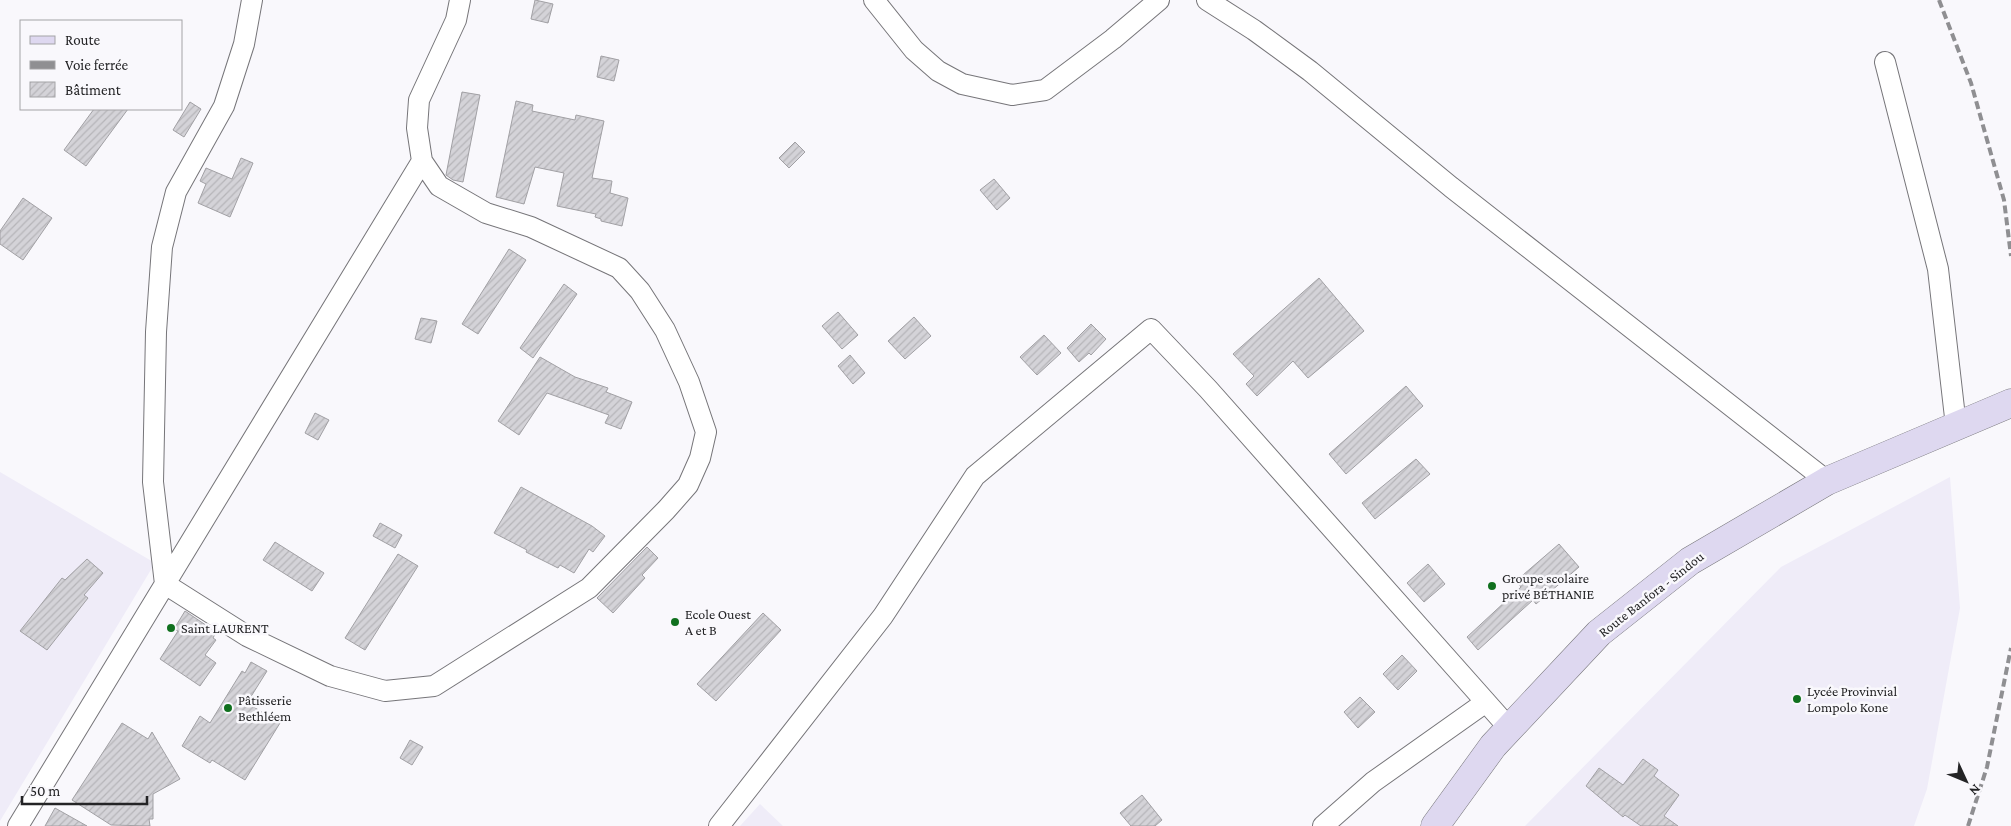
<svg xmlns="http://www.w3.org/2000/svg" width="2011" height="826" viewBox="0 0 2011 826" font-family="'Crimson Pro',serif">
	<defs>
		<pattern id="building-hatch" width="6" height="6" patternUnits="userSpaceOnUse" patternTransform="scale(1.25)"><rect width="6" height="6" fill="#d4d3d8"/><path d="M-1 1l2-2M0 6l6-6M5 7l2-2" fill="none" stroke="#b6b5b9"/></pattern>
	</defs>
	<rect width="100%" height="100%" fill="#f9f8fc"/>
	<path fill="#efecf8" d="M 0,472 L 155,563 L 0,821 Z
		M 1950,477 L 1960,608 L 1927,789 L 1914,826 L 1525,826 L 1781,567 Z
		M 760,804 L 783,826 L 740,826 Z"/>
	<path fill="url(#building-hatch)" stroke="#a1a0a4" d="M 535,0 L 553,4 L 548,23 L 531,19 Z
		M 601,56 L 619,60 L 614,81 L 597,77 Z
		M 462,92 L 480,95 L 463,182 L 453,180 L 446,175 Z
		M 516,101 L 533,105 L 532,111 L 575,120 L 576,115 L 604,121 L 592,178 L 612,181 L 610,193 L 628,198 L 622,226 L 601,221 L 601,219 L 595,217 L 596,214 L 557,206 L 564,173 L 535,167 L 524,204 L 496,197 Z
		M 190,102 L 201,109 L 184,137 L 173,130 Z
		M 94,109 L 128,109 L 86,166 L 64,150 Z
		M 795,142 L 805,152 L 789,168 L 779,158 Z
		M 241,158 L 253,163 L 230,217 L 198,203 L 206,184 L 200,181 L 206,168 L 232,179 Z
		M 994,179 L 1010,198 L 997,210 L 980,190 Z
		M 23,198 L 52,218 L 23,260 L 0,244 L 0,231 Z
		M 509,249 L 526,260 L 478,334 L 462,324 Z
		M 1319,278 L 1364,331 L 1308,378 L 1293,361 L 1257,396 L 1246,384 L 1254,376 L 1233,354 Z
		M 564,284 L 577,294 L 533,358 L 520,348 Z
		M 838,312 L 858,335 L 842,349 L 822,326 Z
		M 914,317 L 931,336 L 905,359 L 888,341 Z
		M 421,318 L 437,321 L 431,343 L 415,339 Z
		M 1091,324 L 1106,339 L 1091,355 L 1089,353 L 1079,362 L 1067,348 Z
		M 1044,335 L 1061,353 L 1037,375 L 1020,357 Z
		M 850,355 L 865,373 L 853,384 L 838,366 Z
		M 540,357 L 575,377 L 608,388 L 606,392 L 632,402 L 621,429 L 605,423 L 609,415 L 547,393 L 519,435 L 498,421 Z
		M 1406,386 L 1423,406 L 1346,474 L 1329,454 Z
		M 315,413 L 329,420 L 318,440 L 305,433 Z
		M 1416,459 L 1430,474 L 1375,519 L 1362,503 Z
		M 521,487 L 592,526 L 605,536 L 593,552 L 589,549 L 574,573 L 560,565 L 558,568 L 526,552 L 527,550 L 494,533 Z
		M 380,523 L 402,535 L 395,548 L 373,536 Z
		M 275,542 L 324,573 L 312,591 L 263,560 Z
		M 1559,544 L 1579,567 L 1536,604 L 1533,600 L 1478,650 L 1467,637 L 1521,587 L 1516,581 Z
		M 647,547 L 658,558 L 642,575 L 645,578 L 613,613 L 597,598 Z
		M 398,554 L 418,566 L 365,650 L 345,638 Z
		M 87,559 L 103,573 L 84,595 L 88,598 L 47,650 L 20,631 L 62,578 L 65,580 Z
		M 1428,564 L 1445,584 L 1424,602 L 1407,583 Z
		M 185,611 L 216,632 L 213,638 L 216,640 L 205,655 L 216,663 L 200,686 L 160,659 L 178,631 L 174,629 Z
		M 763,613 L 781,630 L 716,701 L 697,684 Z
		M 1402,655 L 1417,671 L 1398,690 L 1383,674 Z
		M 251,662 L 267,671 L 247,703 L 280,723 L 245,780 L 212,760 L 210,763 L 182,746 L 200,716 L 210,723 L 242,671 L 245,673 Z
		M 1360,697 L 1375,712 L 1358,728 L 1344,712 Z
		M 122,723 L 148,739 L 152,732 L 180,779 L 153,794 L 153,819 L 149,819 L 150,826 L 111,825 L 72,800 Z
		M 410,740 L 423,747 L 412,765 L 400,758 Z
		M 1643,759 L 1658,770 L 1654,776 L 1679,795 L 1664,816 L 1678,826 L 1641,826 L 1625,815 L 1623,817 L 1586,786 L 1599,768 L 1623,785 Z
		M 1142,795 L 1162,820 L 1155,826 L 1131,826 L 1120,813 Z
		M 55,808 L 87,826 L 45,826 Z"/>
	<g fill="none" stroke-linecap="round" stroke-linejoin="round">
		<defs>
			<path id="minor" d="M 252,0 L 244,44 L 224,106 L 176,192 L 162,247 L 156,332 L 153,482 L 165,584 L 247,636 L 330,676 L 385,691 L 434,686 L 589,588 L 666,510 L 688,485 L 700,458 L 706,432 L 689,382 L 665,330 L 640,291 L 619,268 L 531,227 L 486,213 L 439,186 L 422,161 L 417,128 L 419,100 L 456,20 L 460,0
				M 874,0 L 914,50 L 938,71 L 962,84 L 1012,95 L 1045,90 L 1113,39 L 1159,0
				M 1207,0 L 1254,30 L 1310,71 L 1451,187 L 1827,481
				M 1885,62 L 1938,269 L 1956,426
				M 18,826 L 422,161
				M 719,826 L 883,616 L 975,476 L 1151,329 L 1208,389 L 1509,728
				M 1323,826 L 1373,782 L 1486,702"/>
			<path id="secondary" d="M 1435,826 L 1493,746 L 1599,633 L 1690,561 L 1827,481 L 2011,403"/>
		</defs>
		<use href="#minor" stroke="#767579" stroke-width="22"/>
		<use href="#secondary" stroke="#767579" stroke-width="29"/>
		<use href="#minor" stroke="#fff" stroke-width="20"/>
		<use href="#secondary" stroke="#ded8f0" stroke-width="28"/>
		<path stroke="#8f8f92" stroke-width="4" stroke-dasharray="8 4" stroke-linecap="butt" d="M 1939,0 L 1971,83 L 2004,200 L 2011,256
			M 1968,826 L 1987,767 L 2011,648"/>
	</g>
	<g fill="#10701e" stroke="#f9f8fc" stroke-width="2">
		<circle cx="1492" cy="586" r="5"/>
		<circle cx="675" cy="622" r="5"/>
		<circle cx="171" cy="628" r="5"/>
		<circle cx="1797" cy="699" r="5"/>
		<circle cx="228" cy="708" r="5"/>
	</g>
	<g text-anchor="middle" dominant-baseline="central" stroke-width="5" stroke-linejoin="round" paint-order="stroke">
		<g font-size="14" fill="#242426" stroke="#f9f8fc" text-anchor="start">
			<text x="1502" y="578">Groupe scolaire<tspan x="1502" dy="16">privé BÉTHANIE</tspan></text>
			<text x="685" y="614">Ecole Ouest<tspan x="685" dy="16">A et B</tspan></text>
			<text x="181" y="628">Saint LAURENT</text>
			<text x="1807" y="691">Lycée Provinvial<tspan x="1807" dy="16">Lompolo Kone</tspan></text>
			<text x="238" y="700">Pâtisserie<tspan x="238" dy="16">Bethléem</tspan></text>
		</g>
		<g font-size="14" fill="#242426" stroke="#f9f8fc">
			<text transform="translate(1651 594) rotate(-38)">Route Banfora - Sindou</text>
		</g>
	</g>
	<rect x="20" y="20" width="162" height="90" fill="#f9f8fc" stroke="#a4a3a6"/>
	<rect x="30" y="36" width="25" height="8" fill="#ded8f0" stroke="#a4a3a6"/>
	<text x="65" y="45" font-size="15" fill="#242426">Route</text>
	<rect x="30" y="61" width="25" height="8" fill="#8f8f92" stroke="#a4a3a6"/>
	<text x="65" y="70" font-size="15" fill="#242426">Voie ferrée</text>
	<rect x="30" y="82" width="25" height="15" fill="url(#building-hatch)" stroke="#a4a3a6"/>
	<text x="65" y="95" font-size="15" fill="#242426">Bâtiment</text>
	<g transform="translate(1966 781) rotate(134)" stroke="#f9f8fc" stroke-width="4" paint-order="stroke">
	<path d="M0-4L9 19L0 12L-9 19Z" fill="#242426"/>
	<text y="-8" font-size="14" font-weight="bold" text-anchor="middle" fill="#242426">N</text>
	</g>
	<path d="M22 796v8h125v-8" fill="none" stroke="#242426" stroke-width="2.5"/>
	<text x="30" y="796" font-size="15" fill="#242426" stroke="#f9f8fc" stroke-width="4" paint-order="stroke">50 m</text>
</svg>
